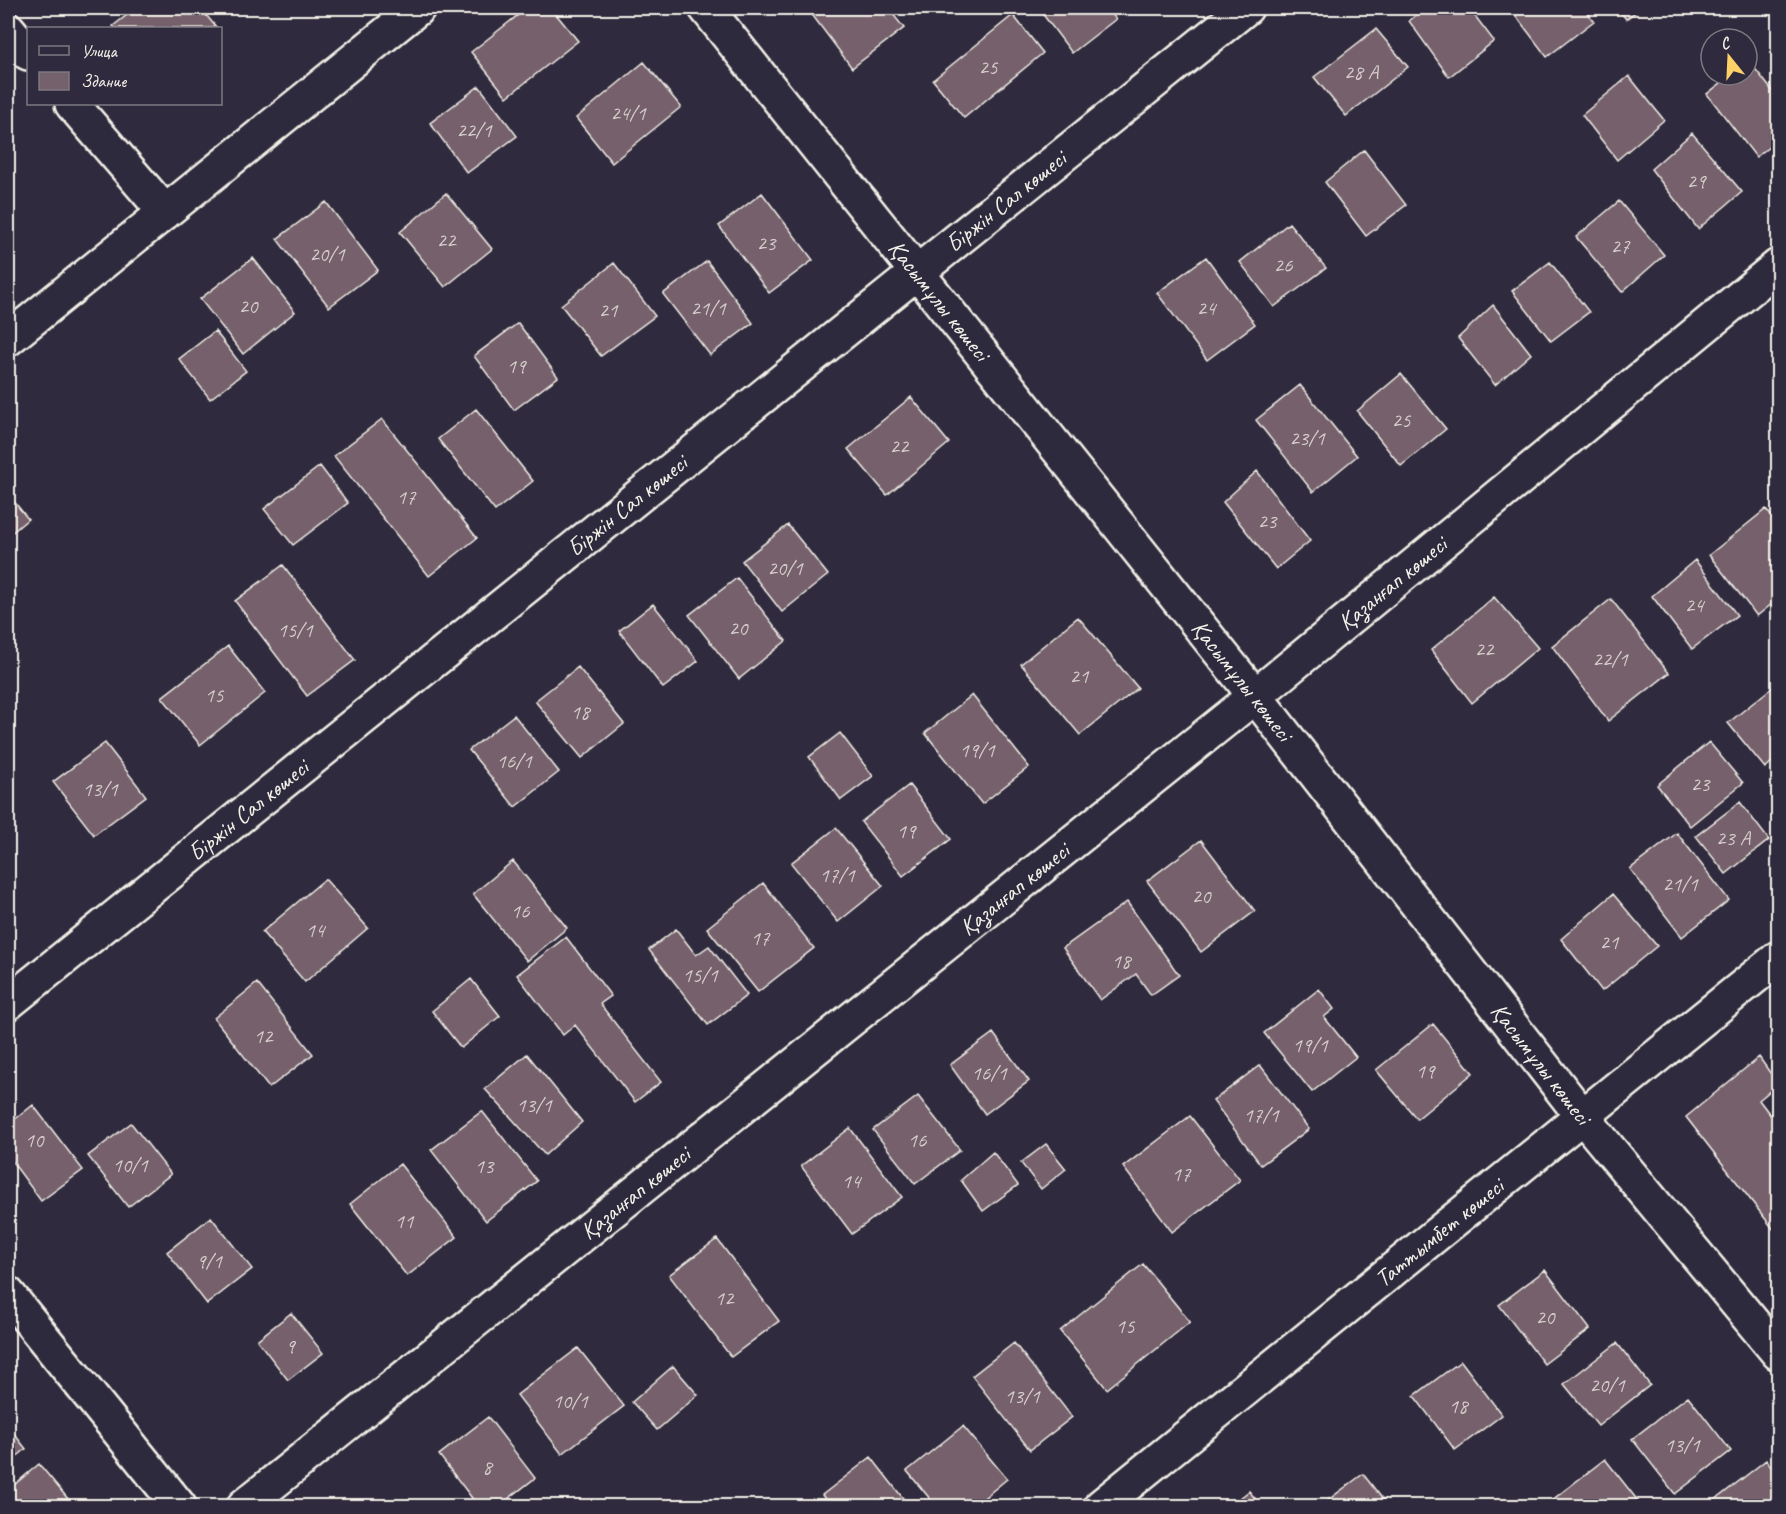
<svg xmlns="http://www.w3.org/2000/svg" width="1786" height="1514" viewBox="0 0 1786 1514" font-family="Caveat,sans-serif">
	<rect width="100%" height="100%" fill="#2f2a3d"/>
	<filter id="ink" filterUnits="userSpaceOnUse"><feTurbulence type="fractalNoise" baseFrequency=".0167" numOctaves="2"/><feDisplacementMap in="SourceGraphic" scale="12" xChannelSelector="R" yChannelSelector="G"/><feConvolveMatrix kernelMatrix="1 2 1 2 8 2 1 2 1" color-interpolation-filters="sRGB"/></filter>
	<g filter="url(#ink)">
		<path fill="#75616c" stroke="#f4f1e8" stroke-width="1.5" d="M 136,8 L 200,8 L 217,28 L 115,28 L 113,26 Z
			M 527,8 L 551,8 L 578,41 L 507,97 L 471,52 Z
			M 817,8 L 888,8 L 904,28 L 852,68 L 810,12 Z
			M 1038,8 L 1107,8 L 1116,19 L 1072,53 Z
			M 1425,8 L 1469,8 L 1494,41 L 1449,77 L 1409,21 Z
			M 1510,8 L 1583,8 L 1594,21 L 1547,57 Z
			M 1617,8 L 1641,8 L 1626,19 Z
			M 1013,15 L 1043,53 L 964,118 L 933,80 Z
			M 1376,29 L 1408,67 L 1346,116 L 1314,77 Z
			M 1749,61 L 1778,98 L 1778,140 L 1756,157 L 1707,94 L 1731,75 L 1747,75 L 1747,63 Z
			M 644,62 L 681,107 L 612,163 L 576,118 Z
			M 1629,76 L 1664,120 L 1617,160 L 1582,115 Z
			M 479,86 L 517,136 L 467,173 L 430,123 Z
			M 1692,133 L 1742,192 L 1698,229 L 1651,169 Z
			M 1364,150 L 1406,205 L 1366,236 L 1325,182 Z
			M 446,193 L 492,249 L 445,287 L 400,232 Z
			M 762,193 L 813,260 L 769,293 L 719,226 Z
			M 1619,201 L 1664,255 L 1622,292 L 1576,237 Z
			M 326,202 L 378,270 L 329,307 L 277,239 Z
			M 1289,223 L 1326,268 L 1274,307 L 1240,262 Z
			M 1206,257 L 1255,324 L 1207,360 L 1157,293 Z
			M 253,258 L 295,312 L 243,354 L 200,299 Z
			M 707,261 L 753,323 L 710,355 L 663,294 Z
			M 1550,262 L 1589,312 L 1551,341 L 1512,291 Z
			M 614,263 L 655,316 L 601,356 L 561,305 Z
			M 1493,305 L 1531,354 L 1495,385 L 1458,338 Z
			M 518,323 L 558,377 L 514,410 L 474,356 Z
			M 215,331 L 246,371 L 210,399 L 179,359 Z
			M 1401,374 L 1446,429 L 1401,466 L 1357,411 Z
			M 1300,385 L 1357,456 L 1313,492 L 1256,420 Z
			M 911,397 L 949,443 L 887,495 L 848,449 Z
			M 476,409 L 533,481 L 495,511 L 438,439 Z
			M 382,419 L 477,538 L 429,576 L 334,456 Z
			M 320,466 L 348,503 L 293,545 L 264,509 Z
			M 1257,471 L 1310,541 L 1276,569 L 1223,502 Z
			M 8,494 L 28,519 L 8,536 Z
			M 1766,509 L 1778,525 L 1778,599 L 1757,616 L 1709,555 Z
			M 788,525 L 828,575 L 782,612 L 742,561 Z
			M 1695,560 L 1737,615 L 1692,649 L 1652,596 Z
			M 283,565 L 355,660 L 307,696 L 235,601 Z
			M 737,578 L 786,641 L 739,679 L 689,615 Z
			M 1494,597 L 1538,648 L 1472,703 L 1431,650 Z
			M 1611,599 L 1669,673 L 1608,721 L 1552,646 Z
			M 653,604 L 698,661 L 663,688 L 619,631 Z
			M 1078,617 L 1138,688 L 1080,735 L 1021,664 Z
			M 228,646 L 265,693 L 200,745 L 162,697 Z
			M 578,667 L 624,724 L 582,758 L 535,701 Z
			M 1774,686 L 1778,692 L 1778,757 L 1765,768 L 1728,723 Z
			M 972,695 L 1029,767 L 982,804 L 925,733 Z
			M 514,715 L 559,772 L 515,807 L 469,750 Z
			M 840,733 L 873,776 L 841,800 L 809,757 Z
			M 1709,742 L 1743,783 L 1690,826 L 1657,785 Z
			M 105,743 L 146,796 L 94,835 L 53,782 Z
			M 909,785 L 951,839 L 903,876 L 861,822 Z
			M 1740,802 L 1769,840 L 1726,874 L 1696,836 Z
			M 836,828 L 883,886 L 838,922 L 791,863 Z
			M 1677,833 L 1729,900 L 1682,937 L 1630,869 Z
			M 1201,840 L 1255,911 L 1201,952 L 1147,881 Z
			M 513,861 L 567,928 L 527,961 L 473,894 Z
			M 325,879 L 368,928 L 305,982 L 262,932 Z
			M 763,883 L 814,948 L 758,992 L 707,928 Z
			M 1613,894 L 1657,946 L 1602,991 L 1561,939 Z
			M 1127,902 L 1179,975 L 1151,995 L 1136,974 L 1100,1000 L 1063,948 Z
			M 676,929 L 696,955 L 709,946 L 747,995 L 708,1025 L 649,950 Z
			M 566,937 L 611,996 L 600,1004 L 661,1082 L 635,1102 L 575,1025 L 563,1035 L 517,975 Z
			M 471,979 L 500,1016 L 461,1048 L 432,1011 Z
			M 257,983 L 313,1054 L 269,1088 L 214,1018 Z
			M 1319,989 L 1334,1009 L 1324,1017 L 1356,1057 L 1312,1092 L 1264,1033 Z
			M 1433,1024 L 1473,1073 L 1417,1119 L 1376,1070 Z
			M 993,1033 L 1029,1081 L 985,1114 L 950,1065 Z
			M 527,1054 L 582,1122 L 545,1155 L 485,1089 Z
			M 1759,1057 L 1778,1084 L 1759,1100 L 1778,1125 L 1778,1235 L 1686,1117 Z
			M 1260,1065 L 1309,1129 L 1261,1165 L 1213,1101 Z
			M 918,1096 L 960,1150 L 915,1184 L 873,1130 Z
			M 33,1105 L 83,1170 L 41,1201 L 8,1156 L 8,1125 Z
			M 482,1111 L 537,1181 L 486,1221 L 431,1150 Z
			M 1190,1116 L 1240,1180 L 1172,1232 L 1123,1167 Z
			M 131,1123 L 171,1174 L 128,1207 L 88,1156 Z
			M 850,1128 L 902,1197 L 852,1234 L 801,1166 Z
			M 1046,1144 L 1066,1169 L 1041,1189 L 1021,1163 Z
			M 993,1152 L 1018,1185 L 983,1211 L 961,1180 Z
			M 400,1164 L 457,1237 L 407,1276 L 350,1204 Z
			M 211,1217 L 252,1269 L 207,1304 L 167,1252 Z
			M 717,1239 L 779,1321 L 731,1357 L 669,1275 Z
			M 1143,1264 L 1190,1322 L 1107,1389 L 1060,1331 Z
			M 1545,1270 L 1590,1329 L 1544,1364 L 1499,1305 Z
			M 291,1313 L 323,1353 L 288,1380 L 257,1340 Z
			M 1014,1343 L 1072,1417 L 1030,1450 L 972,1376 Z
			M 1617,1343 L 1650,1385 L 1598,1426 L 1564,1384 Z
			M 578,1348 L 624,1406 L 562,1454 L 517,1395 Z
			M 1461,1361 L 1502,1415 L 1455,1450 L 1414,1396 Z
			M 673,1366 L 698,1395 L 657,1430 L 632,1402 Z
			M 1688,1396 L 1731,1451 L 1675,1494 L 1632,1439 Z
			M 488,1417 L 535,1478 L 499,1506 L 478,1506 L 439,1455 Z
			M 8,1426 L 26,1449 L 8,1464 Z
			M 963,1426 L 1007,1479 L 974,1506 L 936,1506 L 907,1471 Z
			M 871,1457 L 909,1506 L 831,1506 L 822,1495 Z
			M 1605,1459 L 1642,1506 L 1555,1506 L 1551,1501 Z
			M 1766,1460 L 1778,1476 L 1778,1506 L 1711,1506 L 1710,1504 Z
			M 39,1464 L 74,1506 L 8,1506 L 8,1490 Z
			M 1363,1474 L 1388,1506 L 1320,1506 Z
			M 1249,1491 L 1261,1506 L 1230,1506 Z"/>
		<g fill="none" stroke-linecap="round" stroke-linejoin="round">
			<defs>
				<g id="street">
					<path id="s1" d="M 706,8 L 1255,696 L 1582,1116 L 1778,1353"/>
					<path d="M 8,29 L 28,53"/>
					<path d="M 72,104 L 165,212"/>
					<path d="M 8,339 L 418,8"/>
					<path id="s2" d="M 8,1003 L 1246,8"/>
					<path d="M 8,1294 L 179,1506"/>
					<path id="s3" d="M 244,1506 L 1255,696 L 1778,266"/>
					<path id="s4" d="M 1101,1506 L 1778,958"/>
				</g>
			</defs>
			<use href="#street" stroke="#f4f1e8" stroke-width="38"/>
			<use href="#street" stroke="#2f2a3d" stroke-width="33"/>
		</g>
	</g>
	<g text-anchor="middle" dominant-baseline="central" stroke-width="5" stroke-linejoin="round" paint-order="stroke">
		<g font-size="21" fill="#d4cdc9">
			<text x="988" y="67">25</text>
			<text x="1361" y="72">28 А</text>
			<text x="628" y="113">24/1</text>
			<text x="474" y="130">22/1</text>
			<text x="1696" y="181">29</text>
			<text x="446" y="240">22</text>
			<text x="766" y="243">23</text>
			<text x="1620" y="246">27</text>
			<text x="327" y="254">20/1</text>
			<text x="1283" y="265">26</text>
			<text x="248" y="306">20</text>
			<text x="708" y="308">21/1</text>
			<text x="1206" y="308">24</text>
			<text x="608" y="310">21</text>
			<text x="516" y="366">19</text>
			<text x="1401" y="420">25</text>
			<text x="1307" y="438">23/1</text>
			<text x="899" y="446">22</text>
			<text x="406" y="497">17</text>
			<text x="1267" y="521">23</text>
			<text x="785" y="568">20/1</text>
			<text x="1694" y="605">24</text>
			<text x="738" y="628">20</text>
			<text x="295" y="630">15/1</text>
			<text x="1484" y="649">22</text>
			<text x="1610" y="659">22/1</text>
			<text x="1079" y="676">21</text>
			<text x="214" y="695">15</text>
			<text x="580" y="712">18</text>
			<text x="977" y="750">19/1</text>
			<text x="514" y="761">16/1</text>
			<text x="1700" y="784">23</text>
			<text x="100" y="789">13/1</text>
			<text x="906" y="831">19</text>
			<text x="1733" y="838">23 А</text>
			<text x="837" y="875">17/1</text>
			<text x="1680" y="884">21/1</text>
			<text x="1201" y="896">20</text>
			<text x="520" y="911">16</text>
			<text x="315" y="930">14</text>
			<text x="760" y="938">17</text>
			<text x="1609" y="942">21</text>
			<text x="1121" y="961">18</text>
			<text x="700" y="975">15/1</text>
			<text x="263" y="1036">12</text>
			<text x="1310" y="1045">19/1</text>
			<text x="1425" y="1071">19</text>
			<text x="989" y="1073">16/1</text>
			<text x="534" y="1105">13/1</text>
			<text x="1261" y="1115">17/1</text>
			<text x="34" y="1140">10</text>
			<text x="917" y="1140">16</text>
			<text x="130" y="1165">10/1</text>
			<text x="484" y="1166">13</text>
			<text x="1181" y="1174">17</text>
			<text x="851" y="1181">14</text>
			<text x="404" y="1221">11</text>
			<text x="209" y="1261">9/1</text>
			<text x="724" y="1298">12</text>
			<text x="1545" y="1317">20</text>
			<text x="1125" y="1326">15</text>
			<text x="290" y="1346">9</text>
			<text x="1607" y="1385">20/1</text>
			<text x="1022" y="1396">13/1</text>
			<text x="570" y="1401">10/1</text>
			<text x="1458" y="1406">18</text>
			<text x="1682" y="1445">13/1</text>
			<text x="487" y="1467">8</text>
		</g>
		<g font-size="24" fill="#f4f1e8" stroke="#2f2a3d">
			<text stroke="none"><textPath href="#s2" startOffset="1280">Біржін Сал көшесі</textPath></text>
			<text stroke="none"><textPath href="#s1" startOffset="374">Қасымұлы көшесі</textPath></text>
			<text stroke="none"><textPath href="#s2" startOffset="794">Біржін Сал көшесі</textPath></text>
			<text stroke="none"><textPath href="#s3" startOffset="1473">Қазанғап көшесі</textPath></text>
			<text stroke="none"><textPath href="#s1" startOffset="860">Қасымұлы көшесі</textPath></text>
			<text stroke="none"><textPath href="#s2" startOffset="308">Біржін Сал көшесі</textPath></text>
			<text stroke="none"><textPath href="#s3" startOffset="987">Қазанғап көшесі</textPath></text>
			<text stroke="none"><textPath href="#s1" startOffset="1346">Қасымұлы көшесі</textPath></text>
			<text stroke="none"><textPath href="#s3" startOffset="501">Қазанғап көшесі</textPath></text>
			<text stroke="none"><textPath href="#s4" startOffset="435">Таттымбет көшесі</textPath></text>
		</g>
	</g>
	<rect width="1786" height="1514" fill="none" stroke="#2f2a3d" stroke-width="30"/>
	<rect x="15" y="15" width="1756" height="1484" fill="none" stroke="#f4f1e8" stroke-width="2" filter="url(#ink)"/>
	<rect x="27" y="27" width="195" height="78" fill="#2f2a3d" stroke="#7e7a81" stroke-width="1.5"/>
	<rect x="39" y="46" width="30" height="9" fill="#2f2a3d" stroke="#7e7a81" stroke-width="1.5"/>
	<text x="81" y="57" font-size="18" fill="#f4f1e8">Улица</text>
	<rect x="39" y="72" width="30" height="18" fill="#75616c" stroke="#7e7a81" stroke-width="1.5"/>
	<text x="81" y="87" font-size="18" fill="#f4f1e8">Здание</text>
	<g transform="translate(1729 57) rotate(342)"><circle r="28" fill="#2f2a3d" stroke="#7e7a81" stroke-width="1.5"/>
	<path d="M0-4.5L10 22L0 15L-10 22Z" fill="#ffd166"/>
	<text y="-9" font-size="16" font-weight="bold" text-anchor="middle" fill="#f4f1e8">С</text>
	</g>
</svg>
